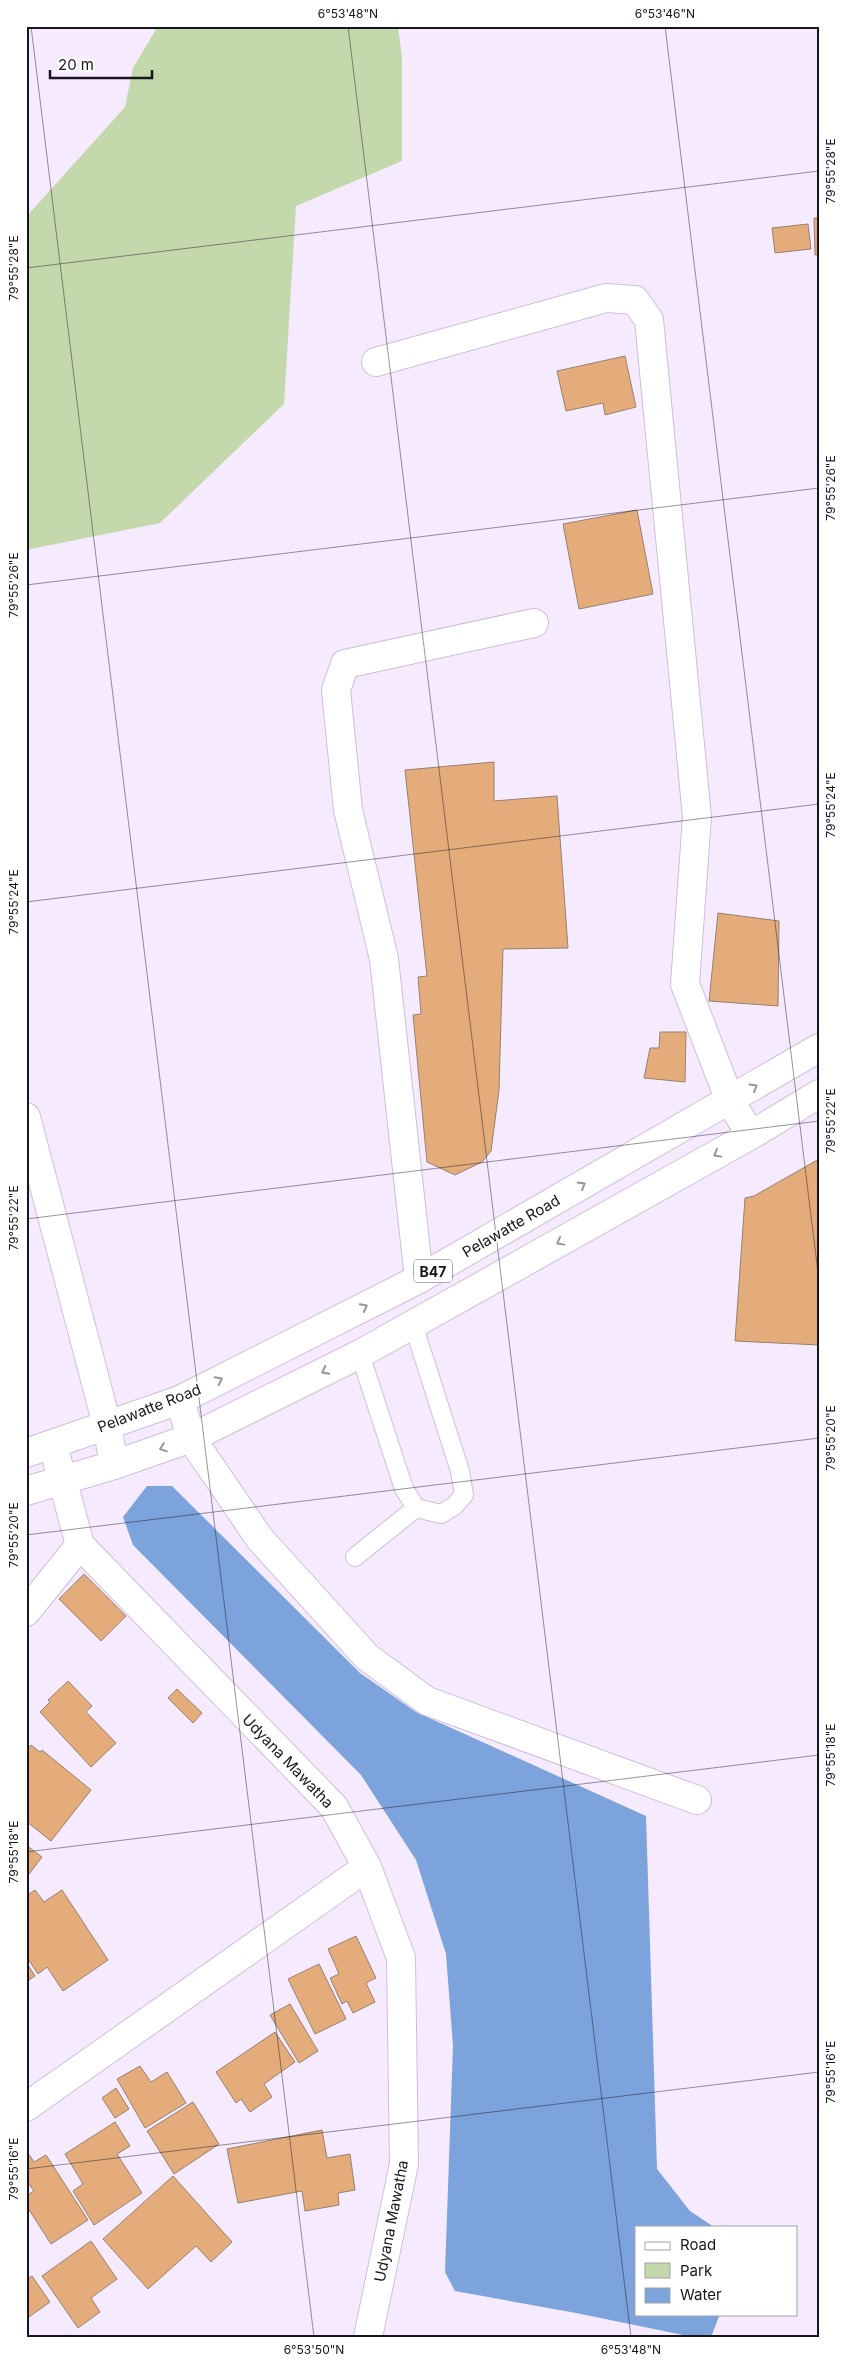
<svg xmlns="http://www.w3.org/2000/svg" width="845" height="2363" viewBox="0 0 845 2363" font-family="Inter,sans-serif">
	<rect width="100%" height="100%" fill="#f6eaff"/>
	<path fill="#c3d8ab" d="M 158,26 L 398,26 L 402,57 L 402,161 L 296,206 L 284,404 L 160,523 L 26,550 L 26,217 L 125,107 L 133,68 Z"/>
	<path fill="#7ca3db" d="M 147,1486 L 172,1486 L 360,1673 L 416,1712 L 646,1816 L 657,2169 L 690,2211 L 714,2227 L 636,2227 L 636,2314 L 720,2314 L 711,2337 L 693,2337 L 576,2313 L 455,2291 L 445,2272 L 453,2046 L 446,1954 L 416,1860 L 361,1775 L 133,1545 L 123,1517 Z"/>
	<path fill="#e4ac7a" stroke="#97816f" d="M 814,218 L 819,218 L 819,255 L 815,255 Z
		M 808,224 L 811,249 L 775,253 L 772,228 Z
		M 625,356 L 636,407 L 605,415 L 603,403 L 566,411 L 557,371 Z
		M 637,510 L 653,594 L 579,609 L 563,524 Z
		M 494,762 L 494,801 L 557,796 L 568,948 L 503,949 L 499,1090 L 491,1151 L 482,1162 L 455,1175 L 427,1162 L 413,1015 L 421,1014 L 418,977 L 427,976 L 405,770 Z
		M 718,913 L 779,921 L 778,1006 L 709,1001 Z
		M 660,1032 L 686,1032 L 685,1082 L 644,1078 L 650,1048 L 659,1048 Z
		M 819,1159 L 819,1345 L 735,1341 L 745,1198 L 754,1196 Z
		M 84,1574 L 126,1616 L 101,1641 L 59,1599 Z
		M 68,1681 L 92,1706 L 86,1712 L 116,1743 L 91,1767 L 40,1712 L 50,1702 L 48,1700 Z
		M 177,1689 L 202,1713 L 193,1723 L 168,1698 Z
		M 31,1745 L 40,1752 L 42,1750 L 91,1790 L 51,1841 L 26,1821 L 26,1751 Z
		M 26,1845 L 42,1857 L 26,1878 Z
		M 35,1890 L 44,1902 L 62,1890 L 108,1960 L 63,1991 L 47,1967 L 38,1974 L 26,1956 L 26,1896 Z
		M 356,1936 L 376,1978 L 366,1983 L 375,2002 L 353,2013 L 347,2001 L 342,2004 L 330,1978 L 339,1974 L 328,1949 Z
		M 26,1962 L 35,1976 L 26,1982 Z
		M 319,1964 L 346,2019 L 315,2034 L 288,1979 Z
		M 290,2004 L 318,2051 L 299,2063 L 270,2015 Z
		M 275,2032 L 295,2062 L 264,2084 L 272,2097 L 250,2112 L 241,2099 L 236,2103 L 216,2072 Z
		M 140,2066 L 151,2082 L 167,2072 L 186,2103 L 145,2128 L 117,2079 Z
		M 116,2088 L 129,2109 L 115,2118 L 102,2098 Z
		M 193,2102 L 219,2144 L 174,2174 L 147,2131 Z
		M 115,2122 L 130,2146 L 117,2154 L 142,2193 L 94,2225 L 73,2191 L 83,2184 L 65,2154 Z
		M 322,2130 L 327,2158 L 350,2154 L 355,2190 L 338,2193 L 339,2205 L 305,2211 L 302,2191 L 238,2203 L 227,2149 Z
		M 26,2150 L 34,2162 L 46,2155 L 88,2220 L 51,2244 L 26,2205 L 26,2196 L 34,2191 L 29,2184 L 26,2186 Z
		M 173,2176 L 232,2242 L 211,2262 L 196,2246 L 148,2289 L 103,2239 Z
		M 91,2241 L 117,2279 L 91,2298 L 100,2312 L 78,2328 L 42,2276 Z
		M 32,2276 L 50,2302 L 26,2319 L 26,2280 Z"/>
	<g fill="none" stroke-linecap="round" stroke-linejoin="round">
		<defs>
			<path id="service" d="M 360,1354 L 404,1489 L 416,1508 L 441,1514 L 454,1506 L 464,1495 L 460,1471 L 413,1324
				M 355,1557 L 416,1508"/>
			<path id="minor" d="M 376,362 L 606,298 L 635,300 L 649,320 L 697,817 L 685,984 L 730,1101 L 751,1135
				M 26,1117 L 107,1425 L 114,1465
				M 419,1279 L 384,959 L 348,810 L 336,690 L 345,664 L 534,623
				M 180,1400 L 191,1438 L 260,1539 L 367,1657 L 427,1701 L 697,1800
				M 53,1445 L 80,1545 L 334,1807 L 367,1867 L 401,1958 L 404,2164 L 368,2337
				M 26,1612 L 80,1545
				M 26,2107 L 367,1867"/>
			<path id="primary" d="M 26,1453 L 180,1400 L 419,1279 L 819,1048
				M 26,1491 L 114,1465 L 191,1438 L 360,1354 L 751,1135 L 819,1094"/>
		</defs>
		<use href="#service" stroke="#cebfd8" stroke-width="20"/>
		<use href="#minor" stroke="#cebfd8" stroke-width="30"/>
		<use href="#primary" stroke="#cebfd8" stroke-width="30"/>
		<use href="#service" stroke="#fff" stroke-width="18"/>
		<use href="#minor" stroke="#fff" stroke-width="28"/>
		<use href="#primary" stroke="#fff" stroke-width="28"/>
	</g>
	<defs><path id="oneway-chevron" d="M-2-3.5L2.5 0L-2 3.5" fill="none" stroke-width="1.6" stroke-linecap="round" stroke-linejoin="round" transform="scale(1.25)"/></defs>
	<g stroke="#989599">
		<use href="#oneway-chevron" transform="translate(754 1087) rotate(-31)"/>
		<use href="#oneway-chevron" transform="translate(717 1154) rotate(151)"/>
		<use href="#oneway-chevron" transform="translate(582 1185) rotate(-30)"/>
		<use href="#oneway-chevron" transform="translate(560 1242) rotate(151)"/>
		<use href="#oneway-chevron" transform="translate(364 1307) rotate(-27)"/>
		<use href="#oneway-chevron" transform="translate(325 1371) rotate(153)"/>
		<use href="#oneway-chevron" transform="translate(219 1380) rotate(-27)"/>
		<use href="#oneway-chevron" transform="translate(163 1448) rotate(161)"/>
	</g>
	<path fill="none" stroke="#19141d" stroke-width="1" stroke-opacity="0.45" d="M 31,26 L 314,2337M 348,26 L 631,2337M 665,26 L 819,1281M 26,268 L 819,171M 26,585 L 819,488M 26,902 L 819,804M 26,1219 L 819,1121M 26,1535 L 819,1438M 26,1852 L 819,1755M 26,2169 L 819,2072"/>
	<g text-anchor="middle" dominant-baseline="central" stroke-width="4" stroke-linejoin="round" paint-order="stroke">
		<rect fill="#fff" stroke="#5e5a61" stroke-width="1" x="414" y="1259.5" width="38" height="23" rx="4"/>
		<g font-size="14" font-weight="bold" fill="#19141d">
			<text x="433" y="1271">B47</text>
		</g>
		<g font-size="15" fill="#19141d" stroke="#fff">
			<text transform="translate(511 1226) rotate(-30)">Pelawatte Road</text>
			<text transform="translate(149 1408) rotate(-21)">Pelawatte Road</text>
			<text transform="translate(288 1761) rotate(46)">Udyana Mawatha</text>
			<text transform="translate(391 2221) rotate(-79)">Udyana Mawatha</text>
		</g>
	</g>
	<rect width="845" height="2363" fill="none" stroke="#ffffff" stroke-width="55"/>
	<rect x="635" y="2226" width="162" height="90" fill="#ffffff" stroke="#a3a1a5"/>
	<rect x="645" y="2242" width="25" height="8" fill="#ffffff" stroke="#a3a1a5"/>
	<text x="680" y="2250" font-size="15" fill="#19141d">Road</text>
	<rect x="645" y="2263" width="25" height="15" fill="#c3d8ab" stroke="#a3a1a5"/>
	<text x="680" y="2276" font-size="15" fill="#19141d">Park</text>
	<rect x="645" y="2288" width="25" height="15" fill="#7ca3db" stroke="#a3a1a5"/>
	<text x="680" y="2300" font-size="15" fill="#19141d">Water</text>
	<path d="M50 70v8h102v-8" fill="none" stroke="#19141d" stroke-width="2.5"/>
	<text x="58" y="70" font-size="15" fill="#19141d" stroke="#ffffff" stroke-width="4" paint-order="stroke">20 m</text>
	<rect x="28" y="28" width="790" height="2308" fill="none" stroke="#19141d" stroke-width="2"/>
	<g font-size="12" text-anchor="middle" fill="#19141d">
		<text x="348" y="18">6°53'48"N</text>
		<text x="665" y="18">6°53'46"N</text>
		<text transform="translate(831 171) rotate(-90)" y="4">79°55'28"E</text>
		<text transform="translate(14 268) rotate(-90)" y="4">79°55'28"E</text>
		<text transform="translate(831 488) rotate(-90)" y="4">79°55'26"E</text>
		<text transform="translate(14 585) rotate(-90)" y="4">79°55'26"E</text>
		<text transform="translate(831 805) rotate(-90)" y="4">79°55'24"E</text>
		<text transform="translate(14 902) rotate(-90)" y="4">79°55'24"E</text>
		<text transform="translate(831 1121) rotate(-90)" y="4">79°55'22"E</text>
		<text transform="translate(14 1218) rotate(-90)" y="4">79°55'22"E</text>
		<text transform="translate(831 1438) rotate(-90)" y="4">79°55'20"E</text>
		<text transform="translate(14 1535) rotate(-90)" y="4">79°55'20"E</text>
		<text transform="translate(831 1755) rotate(-90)" y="4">79°55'18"E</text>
		<text transform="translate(14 1852) rotate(-90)" y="4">79°55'18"E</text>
		<text transform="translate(831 2072) rotate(-90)" y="4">79°55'16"E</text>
		<text transform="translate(14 2169) rotate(-90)" y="4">79°55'16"E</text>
		<text x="314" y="2354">6°53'50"N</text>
		<text x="631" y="2354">6°53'48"N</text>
	</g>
</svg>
